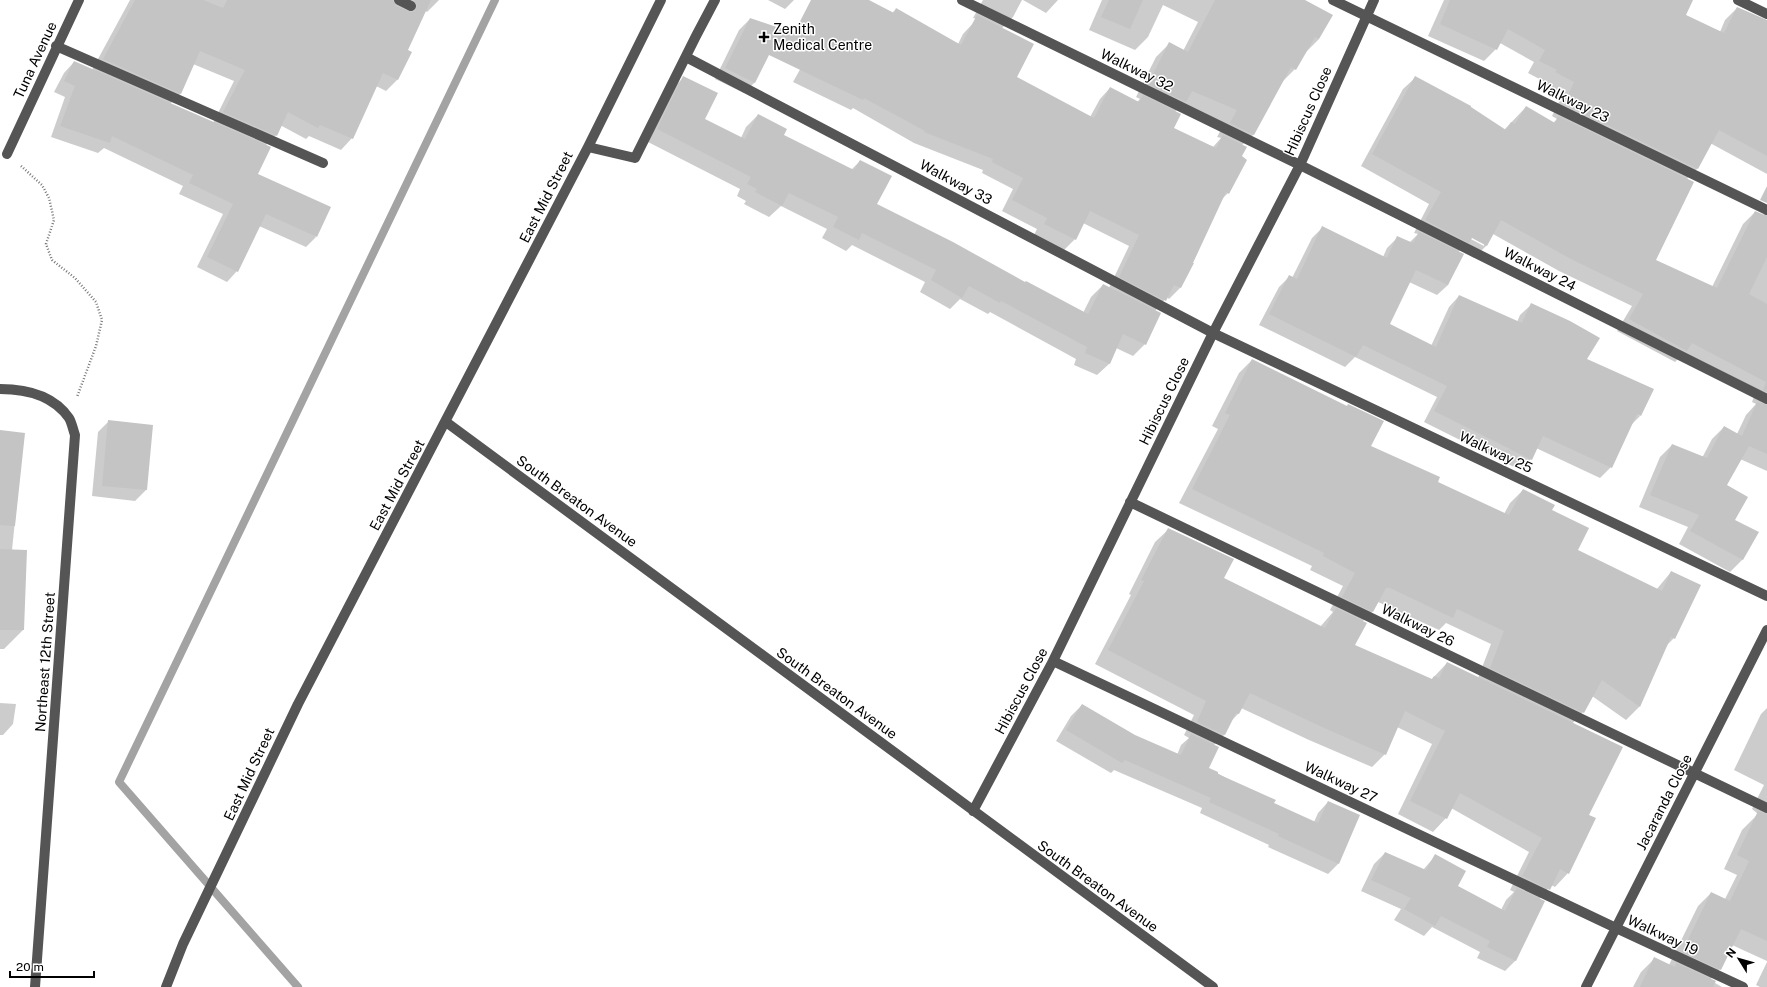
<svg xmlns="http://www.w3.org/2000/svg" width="1767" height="987" viewBox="0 0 1767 987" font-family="'Public Sans',sans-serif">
	<rect width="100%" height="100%" fill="#fff"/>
	<path fill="#0003" fill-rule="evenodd" d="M 130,0 L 439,0 L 427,12 L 425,11 L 407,50 L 410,53 L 397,80 L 386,91 L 376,86 L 352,138 L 341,150 L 309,136 L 306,139 L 280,125 L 276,135 L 265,146 L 257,175 L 316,237 L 306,247 L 259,226 L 237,271 L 227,282 L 197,267 L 223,214 L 179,194 L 183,186 L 104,148 L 98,153 L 51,137 L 65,97 L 54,92 L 64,73 L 74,62 L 92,70 ZM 193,64 L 234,81 L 213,123 L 170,104 L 181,93 Z
		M 768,0 L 794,0 L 785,9 Z
		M 839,0 L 867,0 L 892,13 L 896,9 L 958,44 L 963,34 L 977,19 L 973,18 L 983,0 L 1022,0 L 1013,17 L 1002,28 L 1015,77 L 1090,117 L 1100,99 L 1110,88 L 1137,102 L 1140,99 L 1136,97 L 1156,57 L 1169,44 L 1183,51 L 1198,22 L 1163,5 L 1148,37 L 1135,50 L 1089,30 L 1102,0 L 1303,0 L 1319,39 L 1306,52 L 1295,69 L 1282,82 L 1253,135 L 1242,145 L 1241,157 L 1228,193 L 1220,201 L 1180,288 L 1169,299 L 1167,297 L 1155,311 L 1159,313 L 1145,344 L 1133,356 L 1116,348 L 1109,364 L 1097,375 L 1074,365 L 1076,359 L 990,312 L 988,314 L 960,299 L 950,309 L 920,292 L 925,282 L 852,245 L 846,251 L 822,238 L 827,229 L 781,206 L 769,217 L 744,204 L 746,201 L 737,196 L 740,189 L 646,141 L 672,89 L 684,77 L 703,120 L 741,138 L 746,127 L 758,115 L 782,135 L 851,170 L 860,161 L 876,205 L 1083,313 L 1091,297 L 1103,285 L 1109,288 L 1129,246 L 1083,223 L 1075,239 L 1064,250 L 1034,235 L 1037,229 L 1002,211 L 1013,189 L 982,173 L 983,170 L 914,143 L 853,108 L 851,110 L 793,82 ZM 1182,105 L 1224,124 L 1217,137 L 1221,138 L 1213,147 L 1173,129 L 1175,112 Z
		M 1023,0 L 1058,0 L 1046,13 Z
		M 1444,0 L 1692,0 L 1685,15 L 1720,32 L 1725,20 L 1737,8 L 1767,55 L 1767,174 L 1710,143 L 1697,169 L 1687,179 L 1654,260 L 1712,287 L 1743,224 L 1755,212 L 1763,216 L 1767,206 L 1767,471 L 1740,459 L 1725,485 L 1734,520 L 1757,533 L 1742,560 L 1730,572 L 1679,544 L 1688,527 L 1639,507 L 1660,457 L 1672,445 L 1702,458 L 1712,439 L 1724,427 L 1737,434 L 1746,415 L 1756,404 L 1752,402 L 1755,394 L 1681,356 L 1675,362 L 1617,331 L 1632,306 L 1559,271 L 1493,234 L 1486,246 L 1474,258 L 1460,250 L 1458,253 L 1448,285 L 1437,295 L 1409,282 L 1389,324 L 1431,346 L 1449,307 L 1459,296 L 1517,322 L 1520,315 L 1531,305 L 1640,416 L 1630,426 L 1611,467 L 1600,478 L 1536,448 L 1531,459 L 1520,470 L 1424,422 L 1437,397 L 1355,357 L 1345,367 L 1259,325 L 1279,287 L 1290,276 L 1292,278 L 1312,238 L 1322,228 L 1383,257 L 1387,248 L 1398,237 L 1409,243 L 1418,234 L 1414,233 L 1429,204 L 1361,166 L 1403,89 L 1415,78 L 1504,130 L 1526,107 L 1553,123 L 1557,119 L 1552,116 L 1563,94 L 1544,84 L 1545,82 L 1528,73 L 1534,62 L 1500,43 L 1496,49 L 1484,61 L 1428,36 ZM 1468,235 L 1484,243 L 1484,246 L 1467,237 Z
		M 750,19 L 755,82 L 744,93 L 715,79 L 739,30 Z
		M 1252,360 L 1369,446 L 1437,482 L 1504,514 L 1510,503 L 1523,490 L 1551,510 L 1576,550 L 1656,590 L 1671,572 L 1674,638 L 1665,647 L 1639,707 L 1626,720 L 1592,696 L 1583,712 L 1572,724 L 1587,815 L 1568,873 L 1555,887 L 1551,885 L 1539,900 L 1516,960 L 1505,971 L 1477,958 L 1480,952 L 1432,927 L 1424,936 L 1394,920 L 1401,909 L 1361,891 L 1374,864 L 1385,853 L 1423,870 L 1436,855 L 1456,886 L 1501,910 L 1506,900 L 1514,892 L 1510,890 L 1529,852 L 1451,808 L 1446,818 L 1433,832 L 1398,814 L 1432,744 L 1397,727 L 1385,754 L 1372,767 L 1309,740 L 1241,708 L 1238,714 L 1231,721 L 1224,735 L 1214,745 L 1208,768 L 1273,804 L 1314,822 L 1318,813 L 1328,802 L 1358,816 L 1338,864 L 1328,874 L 1268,847 L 1269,845 L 1200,813 L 1202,808 L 1114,770 L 1111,773 L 1056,741 L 1071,716 L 1082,705 L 1134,736 L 1177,755 L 1181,745 L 1189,738 L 1184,735 L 1194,715 L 1095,664 L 1131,595 L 1129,594 L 1155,542 L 1169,529 L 1223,578 L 1320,627 L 1333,612 L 1330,610 L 1343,586 L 1310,570 L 1312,566 L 1179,503 L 1218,429 L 1212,426 L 1239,373 ZM 1378,602 L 1439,630 L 1446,623 L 1491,644 L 1478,678 L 1447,663 L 1431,680 L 1353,646 L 1362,622 L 1373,611 Z
		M 108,422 L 146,490 L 135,501 L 92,496 L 98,432 Z
		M 0,431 L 24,434 L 12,550 L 26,551 L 23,630 L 4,649 L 0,649 Z
		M 0,703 L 16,704 L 13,724 L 3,735 L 0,735 Z
		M 1767,708 L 1767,961 L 1732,945 L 1720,969 L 1710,980 L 1722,987 L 1633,987 L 1641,972 L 1655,958 L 1669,965 L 1698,906 L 1711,893 L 1725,899 L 1737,875 L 1724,869 L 1742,830 L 1758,814 L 1752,809 L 1764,785 L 1734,770 L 1761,714 Z
		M 1767,962 L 1767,987 L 1760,987 L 1756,985 Z"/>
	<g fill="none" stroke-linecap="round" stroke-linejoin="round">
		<path stroke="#a3a3a3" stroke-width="8" d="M 298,987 L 119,782 L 495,0"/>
	</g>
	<path fill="#c4c4c4" d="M 135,0 L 203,0 L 223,8 L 227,0 L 393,0 L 396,6 L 411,12 L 415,11 L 417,6 L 414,0 L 431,0 L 408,50 L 412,52 L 398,80 L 383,73 L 353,139 L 320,125 L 318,128 L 288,112 L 277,136 L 223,112 L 245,70 L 200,51 L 181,94 L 103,59 Z
		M 811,0 L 869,0 L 894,13 L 896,8 L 961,45 L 977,15 L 1034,44 L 1017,77 L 1094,118 L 1110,87 L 1139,102 L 1143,95 L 1181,114 L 1174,128 L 1216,148 L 1223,135 L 1247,147 L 1242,156 L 1247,160 L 1229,194 L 1226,192 L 1193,263 L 1194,263 L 1181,288 L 1174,285 L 1166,301 L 1119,277 L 1139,235 L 1090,211 L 1076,240 L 1044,224 L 1047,218 L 1012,200 L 1023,178 L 992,162 L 993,159 L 924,132 L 925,131 L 864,98 L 863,100 L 769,55 L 755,83 L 725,68 L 750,18 L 794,33 Z
		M 1109,0 L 1143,0 L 1130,29 L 1101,17 Z
		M 1215,0 L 1305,0 L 1333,15 L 1319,39 L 1315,37 L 1296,70 L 1291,67 L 1254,135 L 1230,123 L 1237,110 L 1192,91 L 1186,102 L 1148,84 L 1169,42 L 1188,52 Z
		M 1450,0 L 1693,0 L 1686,15 L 1724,33 L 1737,7 L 1767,20 L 1767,156 L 1719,130 L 1698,169 L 1564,104 L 1574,82 L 1555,72 L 1557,70 L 1539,61 L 1545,50 L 1508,29 L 1497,50 L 1440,24 Z
		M 74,61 L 271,147 L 258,174 L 331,207 L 317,237 L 266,214 L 238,272 L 207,257 L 233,204 L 189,183 L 193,175 L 112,136 L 110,143 L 60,126 L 75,86 L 64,81 Z
		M 683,76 L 718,93 L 705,119 L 745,139 L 758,114 L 787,129 L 784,135 L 854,170 L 860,160 L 892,176 L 877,204 L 953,242 L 1025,282 L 1026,281 L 1088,314 L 1103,284 L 1161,313 L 1146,345 L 1123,334 L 1110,364 L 1085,353 L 1087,347 L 1001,301 L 1000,303 L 969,286 L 962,298 L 931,280 L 936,270 L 862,233 L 859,240 L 833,227 L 838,217 L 789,193 L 782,206 L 755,192 L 757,189 L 747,184 L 751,177 L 657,129 Z
		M 1415,76 L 1471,106 L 1471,107 L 1506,130 L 1511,122 L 1515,124 L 1526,106 L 1555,123 L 1558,116 L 1694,182 L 1656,260 L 1717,288 L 1755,211 L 1767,216 L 1767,257 L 1749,294 L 1767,304 L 1767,392 L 1763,390 L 1766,382 L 1692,343 L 1687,351 L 1629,319 L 1643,294 L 1571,259 L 1501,220 L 1487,246 L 1472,238 L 1469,243 L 1425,220 L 1441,192 L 1372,154 Z
		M 1767,186 L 1767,203 L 1760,200 Z
		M 1322,226 L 1387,258 L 1397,236 L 1413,243 L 1419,232 L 1464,254 L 1448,285 L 1416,270 L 1390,324 L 1436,347 L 1459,295 L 1522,323 L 1531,303 L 1570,321 L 1600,338 L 1587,359 L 1654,389 L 1641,416 L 1637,414 L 1612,468 L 1543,436 L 1532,460 L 1434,411 L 1447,386 L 1363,345 L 1356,357 L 1269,314 L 1289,275 L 1297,279 Z
		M 1252,359 L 1347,406 L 1348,404 L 1384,421 L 1371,446 L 1440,477 L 1438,482 L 1509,515 L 1523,489 L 1555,505 L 1552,510 L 1589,528 L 1578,550 L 1662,591 L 1671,571 L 1701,585 L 1675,639 L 1671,637 L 1640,707 L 1602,680 L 1584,713 L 1490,668 L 1504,631 L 1457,609 L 1453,618 L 1390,588 L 1386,588 L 1373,612 L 1342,597 L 1355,573 L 1323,556 L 1324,553 L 1192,489 L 1230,415 L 1225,413 Z
		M 1757,402 L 1767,405 L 1767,454 L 1749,446 L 1727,485 L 1748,497 L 1735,520 L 1759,532 L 1743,560 L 1690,531 L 1699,515 L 1650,495 L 1672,444 L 1707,458 L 1724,426 L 1742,436 Z
		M 108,420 L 153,425 L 147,490 L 102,486 Z
		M 0,430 L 25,433 L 15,526 L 0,525 Z
		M 1168,528 L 1234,559 L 1224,578 L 1325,628 L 1336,608 L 1367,623 L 1355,645 L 1432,679 L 1434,676 L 1439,678 L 1447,662 L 1623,747 L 1589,815 L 1596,818 L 1569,874 L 1560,869 L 1550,890 L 1522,876 L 1542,838 L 1460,793 L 1447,819 L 1410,801 L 1445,731 L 1405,711 L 1386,755 L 1322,727 L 1250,693 L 1239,714 L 1236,713 L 1225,735 L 1197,722 L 1206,701 L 1108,650 L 1144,581 L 1141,580 Z
		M 0,549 L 27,550 L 24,630 L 0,630 Z
		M 1082,704 L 1135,735 L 1181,755 L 1191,734 L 1219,747 L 1209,768 L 1218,772 L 1218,774 L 1276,800 L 1274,803 L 1318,823 L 1328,801 L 1360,815 L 1339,864 L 1278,836 L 1279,834 L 1209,802 L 1211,798 L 1125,760 L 1122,763 L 1066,730 Z
		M 1758,811 L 1767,814 L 1767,941 L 1741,929 L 1721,970 L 1682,952 L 1711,892 L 1730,901 L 1749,861 L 1737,855 Z
		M 1385,852 L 1426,870 L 1435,854 L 1466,871 L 1458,886 L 1505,911 L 1517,888 L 1545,901 L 1516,961 L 1487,947 L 1490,941 L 1441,916 L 1435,926 L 1404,909 L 1411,898 L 1371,880 Z
		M 1654,957 L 1675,967 L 1676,963 L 1716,981 L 1713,986 L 1716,987 L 1640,987 Z"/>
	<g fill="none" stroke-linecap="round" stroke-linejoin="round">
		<path stroke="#777" stroke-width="2.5" stroke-dasharray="1 2" stroke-linecap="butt" d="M 21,166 L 42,185 L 49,198 L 54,220 L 46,244 L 52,260 L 75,278 L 96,302 L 102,320 L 96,346 L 77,397"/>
		<path stroke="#555" stroke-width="10" d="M 399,0 L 411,6
			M 962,0 L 1300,165 L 1767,399
			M 1333,0 L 1767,210
			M 1738,0 L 1767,14
			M 56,46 L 323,163
			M 686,57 L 1213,333 L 1767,596
			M 588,147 L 635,158 L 696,36 L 715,0
			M 7,154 L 79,0
			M 0,389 C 25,389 53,395 69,418 C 72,423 73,430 75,435 L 35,987
			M 446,422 L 1213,987
			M 1130,502 L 1767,808
			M 1053,661 L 1616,928 L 1743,987
			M 973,811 L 1053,661 L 1213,333 L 1300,165 L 1374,0
			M 166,987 L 183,944 L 298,704 L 588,147 L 661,0
			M 1586,987 L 1767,630"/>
	</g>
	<path fill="#000" stroke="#fff" stroke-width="1.5" d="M762 31h4v4h4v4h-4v4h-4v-4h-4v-4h4z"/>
	<g text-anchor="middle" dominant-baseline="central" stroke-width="3" stroke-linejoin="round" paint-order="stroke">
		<g font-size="14" fill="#000" stroke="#fff" text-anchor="start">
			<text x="773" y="29">Zenith<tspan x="773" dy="16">Medical Centre</tspan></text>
		</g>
		<g font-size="14" fill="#000" stroke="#fff">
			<text transform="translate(35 60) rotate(-65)">Tuna Avenue</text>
			<text transform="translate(1137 70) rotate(26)">Walkway 32</text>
			<text transform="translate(1573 101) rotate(26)">Walkway 23</text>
			<text transform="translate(1308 111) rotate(-66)">Hibiscus Close</text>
			<text transform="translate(956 182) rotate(28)">Walkway 33</text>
			<text transform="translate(546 197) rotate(-63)">East Mid Street</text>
			<text transform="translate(1540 269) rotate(27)">Walkway 24</text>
			<text transform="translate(1164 401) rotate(-64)">Hibiscus Close</text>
			<text transform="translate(1496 452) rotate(25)">Walkway 25</text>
			<text transform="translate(397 485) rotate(-62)">East Mid Street</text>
			<text transform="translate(577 501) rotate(36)">South Breaton Avenue</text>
			<text transform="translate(1418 625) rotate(26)">Walkway 26</text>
			<text transform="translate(45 662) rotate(-86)">Northeast 12th Street</text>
			<text transform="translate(1021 691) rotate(-62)">Hibiscus Close</text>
			<text transform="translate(837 693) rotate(36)">South Breaton Avenue</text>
			<text transform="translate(249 774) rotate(-65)">East Mid Street</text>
			<text transform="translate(1341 782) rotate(25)">Walkway 27</text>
			<text transform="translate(1664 802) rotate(-63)">Jacaranda Close</text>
			<text transform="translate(1098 886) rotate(36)">South Breaton Avenue</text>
			<text transform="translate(1663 935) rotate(25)">Walkway 19</text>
		</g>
	</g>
	<g transform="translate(1739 959) rotate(307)" stroke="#ffffff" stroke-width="3" paint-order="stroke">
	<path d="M0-3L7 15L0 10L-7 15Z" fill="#000000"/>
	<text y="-6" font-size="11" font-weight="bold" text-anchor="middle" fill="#000000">N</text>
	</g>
	<path d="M10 971v6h84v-6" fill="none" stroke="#000000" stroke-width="2"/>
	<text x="16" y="971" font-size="12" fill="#000000" stroke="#ffffff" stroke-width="3" paint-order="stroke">20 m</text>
</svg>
